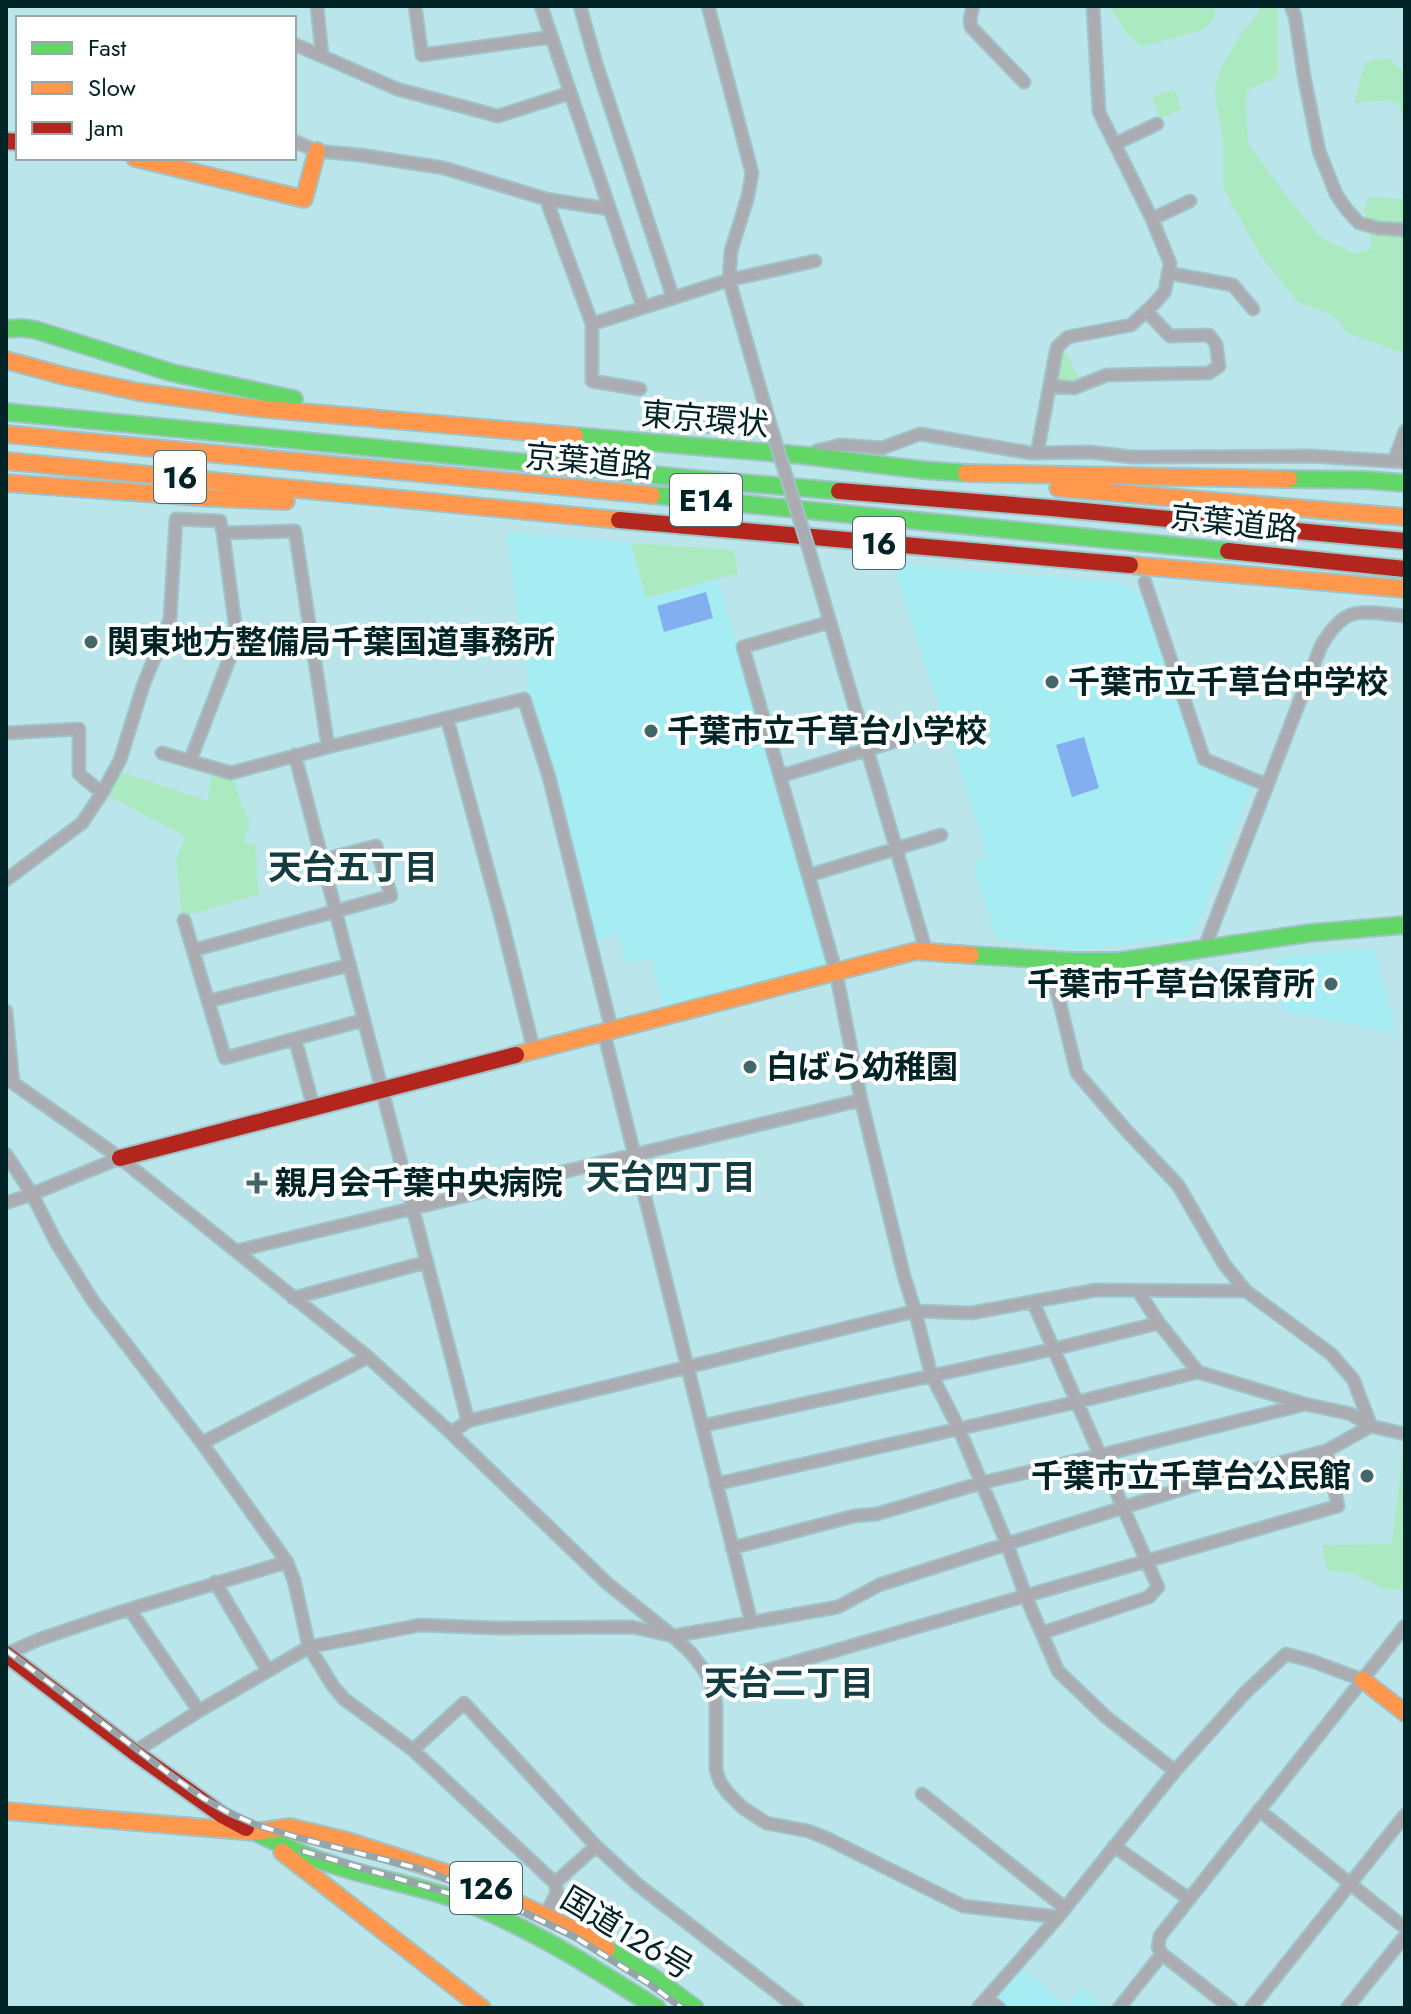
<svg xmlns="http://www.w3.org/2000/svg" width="1411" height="2014" viewBox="0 0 1411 2014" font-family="Jost,'Noto Sans JP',sans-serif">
	<rect width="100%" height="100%" fill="#bae6eb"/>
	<path fill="#a5ecf3" d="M 506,532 L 630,543 L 646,600 L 718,579 L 826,957 L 825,965 L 663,1007 L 651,958 L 627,964 L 619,934 L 593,941 L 553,770 L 529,693 Z
		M 892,563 L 1121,583 L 1145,599 L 1201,765 L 1252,786 L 1193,936 L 1080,950 L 996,938 L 973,862 L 987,858 L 979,828 Z
		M 1374,948 L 1396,1033 L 1282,1010 L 1277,957 Z
		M 1022,1969 L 1067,2005 L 1082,1988 L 1105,2008 L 1008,2008 L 998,2000 L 998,1996 Z"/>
	<path fill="#abe9c0" d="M 1110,6 L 1216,6 L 1214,18 L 1205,29 L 1141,47 L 1125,31 Z
		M 1260,6 L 1278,6 L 1278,76 L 1246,91 L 1248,144 L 1289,199 L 1320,237 L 1355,254 L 1372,248 L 1364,208 L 1369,197 L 1405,199 L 1405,350 L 1401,352 L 1349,334 L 1331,314 L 1298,302 L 1260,255 L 1223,187 L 1223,140 L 1214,91 L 1220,71 L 1231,50 L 1244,30 L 1258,13 Z
		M 1389,58 L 1405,73 L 1405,123 L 1399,104 L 1389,100 L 1354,103 L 1365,62 Z
		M 1174,89 L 1182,109 L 1160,118 L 1152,98 Z
		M 1062,346 L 1079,378 L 1066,383 L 1055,382 Z
		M 631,543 L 734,550 L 738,573 L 646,598 Z
		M 119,771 L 208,801 L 211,774 L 233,779 L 250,826 L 243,842 L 255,844 L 259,894 L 182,917 L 176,858 L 186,837 L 107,795 Z
		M 1403,1448 L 1405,1448 L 1405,1591 L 1382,1588 L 1354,1573 L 1328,1570 L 1324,1560 L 1322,1545 L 1392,1544 Z"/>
	<path fill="#83aff1" d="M 706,592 L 713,618 L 664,632 L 657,606 Z
		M 1084,737 L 1099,788 L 1072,797 L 1056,745 Z"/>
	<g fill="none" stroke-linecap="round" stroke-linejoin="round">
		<defs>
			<path id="street" d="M 317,6 L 322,55
				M 415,6 L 422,55 L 551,37
				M 541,6 L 643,307
				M 580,6 L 596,63 L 673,298
				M 708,6 L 752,173 L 748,196 L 731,251 L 729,280 L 771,427
				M 973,6 L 970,19 L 971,27 L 1024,82
				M 1291,6 L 1295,16 L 1304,76 L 1319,151 L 1336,194 L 1347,210 L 1359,223 L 1378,228 L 1405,230
				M 294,44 L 397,89 L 498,116 L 570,93
				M 294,141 L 317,151 L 360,155 L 444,168 L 546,199 L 609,209
				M 1115,144 L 1157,124
				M 546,199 L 592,324 L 592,381 L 640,389
				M 1152,219 L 1190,201
				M 1168,273 L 1233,285 L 1253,309
				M 592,324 L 729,280 L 815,261
				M 1050,386 L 1074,388 L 1107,375 L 1209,373 L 1219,366 L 1216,344 L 1209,335 L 1170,336 L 1146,311
				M 702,426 L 740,427 L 769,422
				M 816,451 L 840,445 L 882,448 L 920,434 L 1031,453 L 1090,452 L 1132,457 L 1311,456 L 1405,462
				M 1037,453 L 1057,347 L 1068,337 L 1131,325 L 1155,303 L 1165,291 L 1170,263 L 1152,219 L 1099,112 L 1093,6
				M 1394,461 L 1405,431
				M 809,550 L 926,951
				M 1145,582 L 1204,759 L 1267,785
				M 830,622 L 743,647 L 836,972 L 861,1100 L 904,1276 L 915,1311 L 931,1374 L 959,1429 L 1007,1544 L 1026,1597 L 1058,1671 L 1106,1717 L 1175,1771
				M 447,718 L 502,922 L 534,1051
				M 6,733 L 79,729 L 79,774 L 102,793
				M 162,753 L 231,773 L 328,747 L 524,699 L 549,777 L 612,1031
				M 295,755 L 468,1421
				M 190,761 L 237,639 L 223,533 L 295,531 L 328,747
				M 781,776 L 912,736
				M 810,875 L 941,835
				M 6,880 L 82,823 L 102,793 L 120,760 L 143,686 L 170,619 L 176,519 L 220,521 L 223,533
				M 184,920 L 225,1058 L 364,1020
				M 1204,949 L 1321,646 C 1346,603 1361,612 1405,616
				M 194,950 L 391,896 L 376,846 L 322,860
				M 1049,959 L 1077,1073 L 1126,1130 L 1178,1185 L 1224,1264 L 1246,1291 L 1331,1354 L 1353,1379 L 1371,1426
				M 209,1001 L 350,965
				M 6,1011 L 13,1083
				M 604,1033 L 751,1621
				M 295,1039 L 314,1109
				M 6,1078 L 120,1158 L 368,1357 L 451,1433 L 608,1584 L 673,1636 L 691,1653 L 704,1670 L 712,1686 L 716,1703 L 716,1770 L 720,1782 L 728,1793 L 742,1807 L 766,1823 L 808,1831 L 826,1838 L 963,1906 L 1058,1917
				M 6,1154 L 32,1194 L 56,1242 L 93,1301 L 202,1443 L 287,1562 L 294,1580 L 309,1647 L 333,1686 L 344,1699 L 413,1750 L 555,1883 L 557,1893 L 545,1915
				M 6,1203 L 32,1194 L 120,1158
				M 236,1251 L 861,1100
				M 1138,1291 L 1159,1323 L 1198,1372
				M 293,1298 L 427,1262
				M 1033,1302 L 1158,1587 L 1149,1597 L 1042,1633
				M 702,1426 L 1054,1349 L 1159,1323
				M 451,1433 L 468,1421 L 915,1311 L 971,1313 L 1096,1290 L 1246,1291
				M 202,1443 L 368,1357
				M 716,1484 L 1077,1402 L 1198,1372 L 1305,1404 L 1351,1414 L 1371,1426
				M 732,1548 L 854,1516 L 877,1514 L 981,1483 L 1101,1455 L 1302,1405
				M 215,1582 L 268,1671
				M 130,1610 L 199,1711
				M 6,1654 L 40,1639 L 117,1613 L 287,1562
				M 712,1686 L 1338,1506 L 1326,1451
				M 413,1750 L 464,1703 L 596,1846 L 637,1884 L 797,2008
				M 134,1752 L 199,1711 L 309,1647 L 420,1625 L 496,1628 L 632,1627 L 673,1636 L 838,1607 L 879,1585 L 1007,1544 L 1198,1484 L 1326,1451 L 1371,1426 L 1405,1434
				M 922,1794 L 1065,1908
				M 1259,1810 L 1405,1928
				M 1114,1846 L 1189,1899
				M 555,1883 L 596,1846
				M 987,1998 L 999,2008
				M 978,2008 L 1058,1917 L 1175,1771 L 1245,1693 L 1286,1654 L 1312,1661 L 1363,1680
				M 1119,2008 L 1162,1954
				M 1231,2008 L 1162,1954 L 1158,1947 L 1160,1936 L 1405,1626
				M 1251,2008 L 1405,1815
				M 1347,2008 L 1405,1936"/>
			<path id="fast" d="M 6,329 L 22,328 L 36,330 L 173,373 L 294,399
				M 6,412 L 685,478 L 839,491
				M 575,436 L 800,455 L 923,470 L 966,473
				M 1289,479 L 1366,480 L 1405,483
				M 652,495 L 1228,551
				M 971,955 L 1070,961 L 1120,961 L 1310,933 L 1405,925
				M 255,1832 C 283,1846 309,1858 340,1867 C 381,1880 424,1887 464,1902 C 533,1929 595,1969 657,2008
				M 607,1949 L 653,1977 L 695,2008"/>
			<path id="slow" d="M 135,158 L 304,199 L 317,151
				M 6,360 L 64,376 L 139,392 L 255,408 L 575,436
				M 6,434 L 652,495
				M 6,461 L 619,520
				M 966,473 L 1289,479
				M 6,483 L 214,498 L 286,501
				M 1058,488 L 1405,517
				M 1130,565 L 1405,589
				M 516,1055 L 916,951 L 971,955
				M 1363,1680 L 1405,1713
				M 6,1811 L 255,1832 L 290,1827 L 348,1841 L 471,1881 L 579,1932 L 607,1949
				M 282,1852 L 482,2008"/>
			<path id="jam" d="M 6,141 L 18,142
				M 839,491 L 1051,508 L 1405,541
				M 619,520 L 1130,565
				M 1228,551 L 1405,569
				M 120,1158 L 516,1055
				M 6,1654 L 134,1752 L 222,1815 L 246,1828"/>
		</defs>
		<use href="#street" stroke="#a0c3c7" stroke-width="15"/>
		<use href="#fast" stroke="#a0c3c7" stroke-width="20"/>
		<use href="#slow" stroke="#a0c3c7" stroke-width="20"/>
		<use href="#jam" stroke="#a0c3c7" stroke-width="20"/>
		<use href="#street" stroke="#abacb2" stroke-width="11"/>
		<use href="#fast" stroke="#63d668" stroke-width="16"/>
		<use href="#slow" stroke="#ff974d" stroke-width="16"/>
		<use href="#jam" stroke="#b3261e" stroke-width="16"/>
		<defs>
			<path id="rail" d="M 6,1650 L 172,1776 L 203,1798 L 227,1812 L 257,1825 L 299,1838 L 425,1870 L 505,1903 L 575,1937 L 648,1983 L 682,2008
				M 303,1851 L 472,1900"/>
		</defs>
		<use href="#rail" stroke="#96a5aa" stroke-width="7"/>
		<use href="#rail" stroke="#fff" stroke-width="4" stroke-dasharray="12" stroke-linecap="butt"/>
		<defs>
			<path id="street-bridge" d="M 771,427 L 809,550"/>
		</defs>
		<use href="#street-bridge" stroke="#a0c3c7" stroke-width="15" stroke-linecap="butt"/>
		<use href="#street-bridge" stroke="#abacb2" stroke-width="11"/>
	</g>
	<g fill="#41676b" stroke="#fff" stroke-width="3">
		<circle cx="91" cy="642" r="8"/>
		<circle cx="1052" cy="682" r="8"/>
		<circle cx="651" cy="731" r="8"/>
		<circle cx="1331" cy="984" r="8"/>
		<circle cx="750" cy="1067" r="8"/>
		<path d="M253 1171h8v8h8v8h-8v8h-8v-8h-8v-8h8z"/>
		<circle cx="1367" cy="1476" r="8"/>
	</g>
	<g text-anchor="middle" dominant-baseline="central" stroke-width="8" stroke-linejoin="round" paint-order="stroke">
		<g fill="#fff" stroke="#4c6567" stroke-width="2">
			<rect x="154" y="451" width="52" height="52" rx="6"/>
			<rect x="670" y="474" width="72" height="52" rx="6"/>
			<rect x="853" y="517" width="52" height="52" rx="6"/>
			<rect x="450" y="1862" width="72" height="52" rx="6"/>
		</g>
		<g font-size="30" font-weight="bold" fill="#002326">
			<text x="180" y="477">16</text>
			<text x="706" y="500">E14</text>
			<text x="879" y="543">16</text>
			<text x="486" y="1888">126</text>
		</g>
		<g font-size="32" fill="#002326" stroke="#fff">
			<text transform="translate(705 419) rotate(5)">東京環状</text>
			<text transform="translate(589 461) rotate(5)">京葉道路</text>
			<text transform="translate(1234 523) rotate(6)">京葉道路</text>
			<text transform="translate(627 1933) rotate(31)">国道126号</text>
		</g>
		<g font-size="32" font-weight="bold" fill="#002326" stroke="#fff" text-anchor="start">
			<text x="107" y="642">関東地方整備局千葉国道事務所</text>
			<text x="1068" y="682">千葉市立千草台中学校</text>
			<text x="667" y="731">千葉市立千草台小学校</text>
			<text x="1315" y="984" text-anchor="end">千葉市千草台保育所</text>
			<text x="766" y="1067">白ばら幼稚園</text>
			<text x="275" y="1183">親月会千葉中央病院</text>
			<text x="1351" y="1476" text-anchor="end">千葉市立千草台公民館</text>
		</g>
		<g font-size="34" font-weight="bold" fill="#123e42" stroke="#fff">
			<text x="353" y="867">天台五丁目</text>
			<text x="671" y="1177">天台四丁目</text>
			<text x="789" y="1683">天台二丁目</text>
		</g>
	</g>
	<rect width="1411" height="2014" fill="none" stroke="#002326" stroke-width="16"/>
	<rect x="16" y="16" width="280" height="144" fill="#ffffff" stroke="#99a7a8" stroke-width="2"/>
	<rect x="32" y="42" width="40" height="12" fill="#63d668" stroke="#99a7a8" stroke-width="2"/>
	<text x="88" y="56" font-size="24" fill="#002326">Fast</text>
	<rect x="32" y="82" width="40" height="12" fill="#ff974d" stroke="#99a7a8" stroke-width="2"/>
	<text x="88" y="96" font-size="24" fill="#002326">Slow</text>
	<rect x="32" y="122" width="40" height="12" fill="#b3261e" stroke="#99a7a8" stroke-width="2"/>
	<text x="88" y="136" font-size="24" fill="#002326">Jam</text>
</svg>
